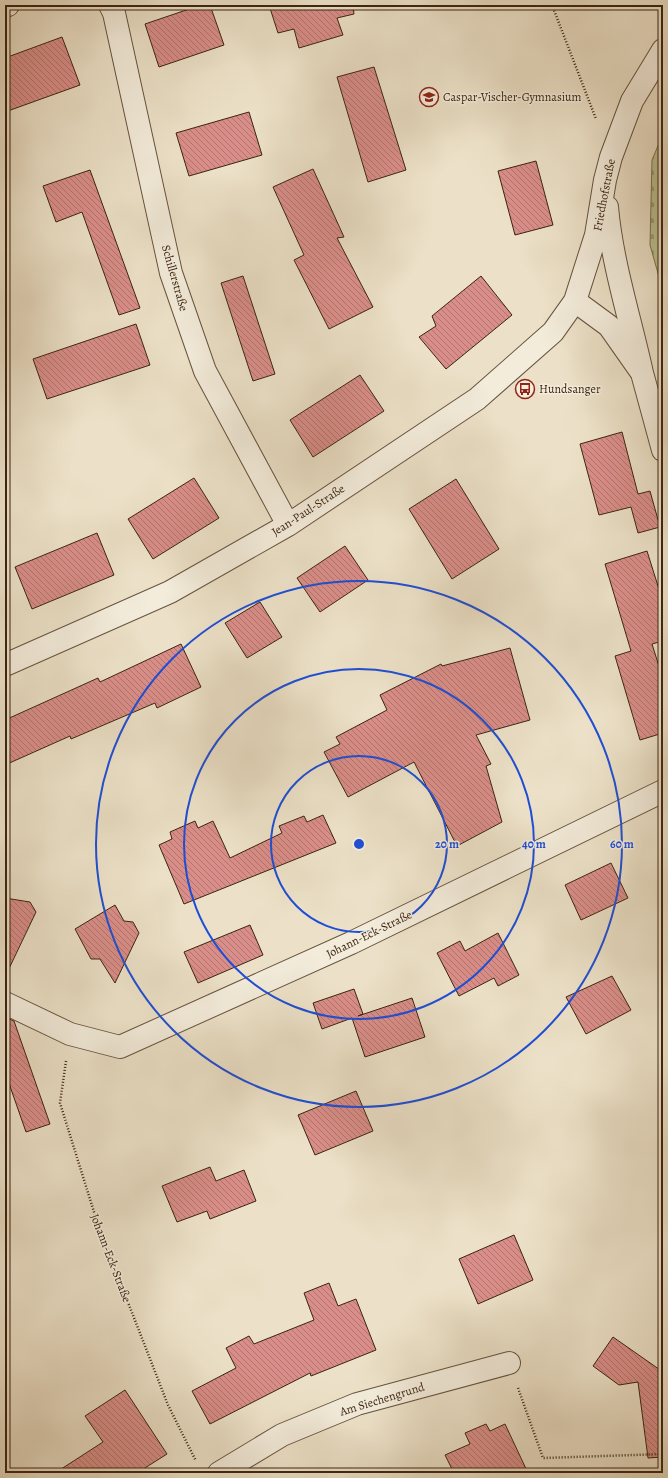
<svg xmlns="http://www.w3.org/2000/svg" width="668" height="1478" viewBox="0 0 668 1478" font-family="Alegreya,serif">
	<defs>
		<pattern id="cemetery-stones" width="16" height="16" patternUnits="userSpaceOnUse"><rect width="16" height="16" fill="#bcc293"/><path d="M2 7V4a2 2 0 0 1 4 0v3zM10 15v-3a2 2 0 0 1 4 0v3z" fill="#9a9d77"/></pattern>
		<pattern id="building-back-hatch" width="6" height="6" patternUnits="userSpaceOnUse"><rect width="6" height="6" fill="#da8e89"/><path d="M-1 5l2 2M0 0l6 6M5-1l2 2" fill="none" stroke="#b2746f"/></pattern>
	</defs>
	<rect width="100%" height="100%" fill="#ece1c8"/>
	<filter id="stains"><feTurbulence type="fractalNoise" baseFrequency=".005" numOctaves="4"/><feColorMatrix values="0 0 0 0 .2 0 0 0 0 .09 0 0 0 0 .02 0 0 0 .5 -.17"/></filter>
	<radialGradient id="worn" r=".72"><stop offset=".6" stop-color="#630" stop-opacity="0"/><stop offset="1" stop-color="#630" stop-opacity=".3"/></radialGradient>
	<path fill="url(#cemetery-stones)" stroke="#7b7352" d="M 663,134 L 663,291 L 650,245 L 652,160 Z"/>
	<path fill="url(#building-back-hatch)" stroke="#3a2411" d="M 201,5 L 210,5 L 224,45 L 159,67 L 145,24 Z
		M 269,5 L 353,5 L 354,14 L 337,18 L 343,35 L 299,48 L 294,29 L 278,33 Z
		M 62,37 L 80,85 L 5,112 L 5,58 Z
		M 374,67 L 406,170 L 368,182 L 337,77 Z
		M 249,112 L 262,155 L 189,176 L 176,133 Z
		M 536,161 L 553,225 L 515,235 L 498,171 Z
		M 313,169 L 344,237 L 337,238 L 373,307 L 329,329 L 294,260 L 304,255 L 273,187 Z
		M 90,170 L 140,308 L 119,315 L 82,212 L 56,222 L 43,186 Z
		M 243,276 L 275,374 L 253,381 L 221,283 Z
		M 481,276 L 512,315 L 446,369 L 419,337 L 436,326 L 432,316 Z
		M 136,324 L 150,365 L 47,399 L 33,359 Z
		M 360,375 L 384,411 L 313,457 L 290,420 Z
		M 622,432 L 638,494 L 650,491 L 660,527 L 638,533 L 631,507 L 599,515 L 580,444 Z
		M 194,478 L 219,518 L 153,559 L 128,519 Z
		M 456,479 L 499,549 L 452,579 L 409,509 Z
		M 97,533 L 114,575 L 32,609 L 15,567 Z
		M 345,546 L 368,580 L 320,612 L 297,578 Z
		M 647,551 L 663,602 L 663,641 L 652,644 L 663,679 L 663,733 L 640,740 L 615,656 L 631,651 L 605,564 Z
		M 260,602 L 282,637 L 247,658 L 225,623 Z
		M 181,644 L 201,687 L 157,708 L 155,703 L 71,739 L 70,736 L 5,765 L 5,720 L 98,678 L 100,682 Z
		M 510,648 L 530,720 L 476,735 L 491,764 L 486,766 L 502,822 L 457,846 L 414,762 L 348,797 L 324,752 L 340,744 L 336,737 L 387,710 L 380,695 L 441,664 L 442,666 Z
		M 323,815 L 336,843 L 184,904 L 159,845 L 172,839 L 170,832 L 195,821 L 198,828 L 213,821 L 230,858 L 282,833 L 279,826 L 304,816 L 307,822 Z
		M 611,863 L 628,898 L 581,920 L 565,885 Z
		M 5,898 L 30,902 L 36,912 L 5,977 Z
		M 115,905 L 124,921 L 133,922 L 139,933 L 115,983 L 100,959 L 91,959 L 75,929 Z
		M 250,925 L 263,955 L 198,983 L 184,952 Z
		M 498,933 L 519,975 L 498,986 L 494,978 L 459,996 L 437,953 L 460,941 L 465,951 Z
		M 612,976 L 631,1010 L 586,1034 L 566,997 Z
		M 354,989 L 363,1014 L 358,1016 L 412,998 L 425,1037 L 365,1057 L 352,1018 L 322,1029 L 313,1003 Z
		M 5,1017 L 14,1021 L 50,1124 L 26,1132 L 5,1072 Z
		M 356,1091 L 373,1131 L 315,1155 L 298,1115 Z
		M 210,1167 L 216,1181 L 244,1170 L 256,1201 L 210,1219 L 207,1211 L 177,1222 L 162,1186 Z
		M 514,1235 L 533,1280 L 478,1304 L 459,1259 Z
		M 329,1283 L 338,1306 L 356,1299 L 376,1350 L 311,1376 L 310,1373 L 210,1424 L 192,1391 L 236,1368 L 226,1348 L 249,1336 L 254,1344 L 314,1320 L 304,1293 Z
		M 613,1337 L 663,1372 L 663,1457 L 648,1458 L 638,1382 L 619,1385 L 593,1366 Z
		M 125,1390 L 167,1454 L 137,1473 L 55,1473 L 103,1442 L 85,1416 Z
		M 486,1424 L 490,1431 L 505,1424 L 528,1473 L 454,1473 L 445,1455 L 470,1444 L 465,1433 Z"/>
	<g fill="none" stroke-linecap="round" stroke-linejoin="round">
		<defs>
			<path id="street" d="M 110,5 L 114,13 L 171,273 L 205,371 L 288,525
				M 5,6 L 8,5
				M 607,207 C 612,263 630,318 642,373
				M 575,301 L 609,326 L 642,373 L 663,450
				M 5,665 L 170,592 L 288,525 L 477,399 L 553,332 L 575,301 L 596,235 L 605,180 L 611,157 L 632,101 L 663,50
				M 5,1003 L 70,1034 L 120,1047 L 351,943 L 663,791
				M 219,1473 L 282,1435 L 357,1404 L 509,1363"/>
		</defs>
		<use href="#street" stroke="#66533f" stroke-width="24"/>
		<path stroke="#3a2411" stroke-width="2.5" stroke-dasharray="1 2" stroke-linecap="butt" d="M 552,5 L 596,119
			M 66,1061 L 60,1103 L 99,1228 L 168,1405 L 196,1461
			M 518,1388 L 543,1458 L 663,1454"/>
		<use href="#street" stroke="#f3ecdb" stroke-width="22"/>
	</g>
	<g fill="none" stroke="#1d4ed8" stroke-width="2">
		<circle cx="359" cy="844" r="88"/>
		<circle cx="359" cy="844" r="175"/>
		<circle cx="359" cy="844" r="263"/>
	</g>
	<defs>
		<symbol id="school-ring" viewBox="-11 -11 22 22"><circle r="9.5" fill="#f3ecdb" stroke="#8f2418" stroke-width="1.5"/><path d="M0-5L7-2L0 1L-7-2ZM-4 1L0 2.5L4 1V4Q0 6-4 4Z" fill="#8f2418"/></symbol>
		<symbol id="bus-ring" viewBox="-11 -11 22 22"><circle r="9.5" fill="#f3ecdb" stroke="#8f2418" stroke-width="1.5"/><path d="M-5-6H5V4H4V6H2V4H-2V6H-4V4H-5ZM-3.5-4V0h7V-4ZM-3.5 1.2v1.5H-2V1.2ZM2 1.2v1.5H3.5V1.2Z" fill="#8f2418"/></symbol>
	</defs>
	<g fill-rule="evenodd">
		<use href="#school-ring" x="418" y="86" width="22" height="22"/>
		<use href="#bus-ring" x="514" y="378" width="22" height="22"/>
	</g>
	<g text-anchor="middle" dominant-baseline="central" stroke-width="3" stroke-linejoin="round" paint-order="stroke">
		<g font-size="12" fill="#3a2411" stroke="#f3ecdb" text-anchor="start">
			<text x="443" y="97">Caspar-Vischer-Gymnasium</text>
			<text x="539" y="389">Hundsanger</text>
		</g>
		<g font-size="12" fill="#3a2411" stroke="#f3ecdb">
			<text transform="translate(604 195) rotate(-79)">Friedhofstraße</text>
			<text transform="translate(175 278) rotate(74)">Schillerstraße</text>
			<text transform="translate(308 510) rotate(-33)">Jean-Paul-Straße</text>
			<text transform="translate(369 934) rotate(-26)">Johann-Eck-Straße</text>
			<text transform="translate(111 1258) rotate(69)">Johann-Eck-Straße</text>
			<text transform="translate(382 1399) rotate(-17)">Am Siechengrund</text>
		</g>
	</g>
	<circle cx="359" cy="844" r="6" fill="#1d4ed8" stroke="#f3ecdb" stroke-width="2"/>
	<g font-size="12" text-anchor="middle" font-weight="bold" fill="#1d4ed8" stroke="#f3ecdb" stroke-width="3" stroke-linejoin="round" paint-order="stroke">
		<text x="447" y="848">20 m</text>
		<text x="534" y="848">40 m</text>
		<text x="622" y="848">60 m</text>
	</g>
	<rect width="668" height="1478" fill="none" stroke="#ece1c8" stroke-width="20"/>
	<rect x="6" y="6" width="656" height="1466" fill="none" stroke="#3a2411" stroke-width="2"/>
	<rect x="10" y="10" width="648" height="1458" fill="none" stroke="#3a2411"/>
	<rect width="100%" height="100%" filter="url(#stains)"/>
	<rect width="100%" height="100%" fill="url(#worn)"/>
</svg>
